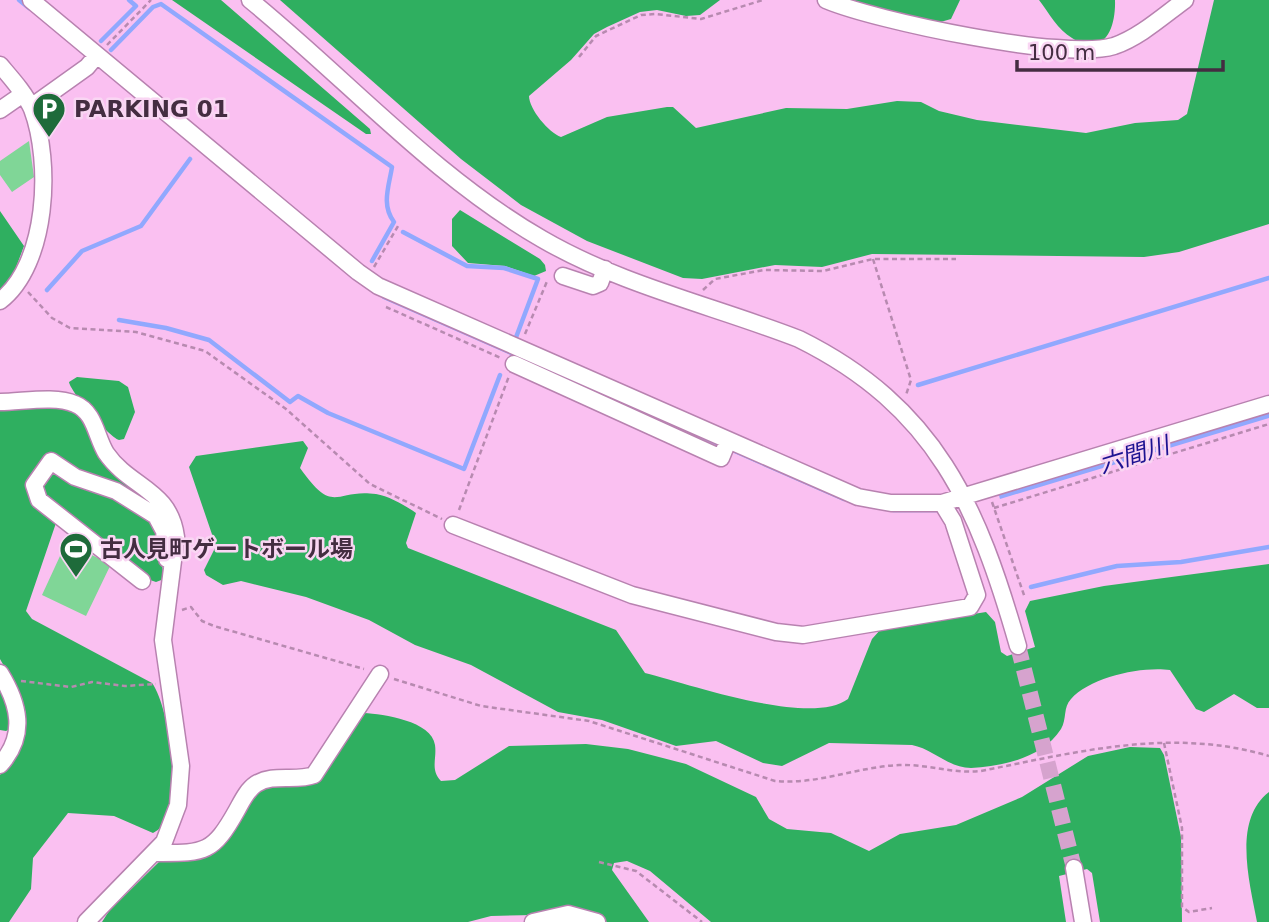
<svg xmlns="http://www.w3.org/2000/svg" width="1269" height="922" viewBox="0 0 1269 922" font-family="'DejaVu Sans','Noto Sans JP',sans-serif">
	<rect width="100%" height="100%" fill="#fac0f1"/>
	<path fill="#80d697" d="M 29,141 L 34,177 L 12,192 L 0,175 L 0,161 Z
		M 66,543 L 111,564 L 86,616 L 42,595 Z"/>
	<path fill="#2faf60" d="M 172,0 L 221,0 L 370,129 L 371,134 L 366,134 Z
		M 280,0 L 720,0 L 700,15 L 686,16 L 657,10 L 640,12 L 607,27 L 594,34 L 571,60 L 529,96 C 529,109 549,133 561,137 L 607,117 L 667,107 L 673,107 L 696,128 L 786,108 L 847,109 L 897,101 L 921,102 L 939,111 L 977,120 L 1086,133 L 1135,123 L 1178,120 L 1187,114 L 1214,0 L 1269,0 L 1269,224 L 1179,252 L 1144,257 L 872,254 L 822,267 L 775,265 L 702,279 L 683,278 L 587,241 L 521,205 L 461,159 Z
		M 845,0 L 960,0 L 951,19 L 937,23 Z
		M 1039,0 L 1115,0 C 1116,27 1105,59 1072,38 C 1058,30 1049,13 1039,0 Z
		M 460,210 L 540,259 L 545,265 L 546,271 L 534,276 L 505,266 L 468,263 L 452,246 L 452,219 Z
		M 0,211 L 24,246 L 12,278 L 0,292 Z
		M 77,377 L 119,381 L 128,387 L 135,412 L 124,439 L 119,440 C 109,437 70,391 69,382 Z
		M 65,406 L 73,409 L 154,504 L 164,579 L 156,582 L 144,578 L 56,523 L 26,611 L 32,619 L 152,683 C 170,707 187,819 153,833 L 114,816 L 68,813 L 33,858 L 31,889 L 9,922 L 0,922 L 0,775 L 21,747 L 26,714 L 22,698 L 0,659 L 0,407 Z
		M 303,441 L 308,448 L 300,468 C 335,517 334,488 376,494 C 389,496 406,506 416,513 L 406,543 L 408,548 L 616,630 L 645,673 C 690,684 810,727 848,699 L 872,639 L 881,629 L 986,612 L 995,622 L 1001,652 L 1007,656 L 1035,647 L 1025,611 L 1030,601 L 1104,586 L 1269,564 L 1269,708 L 1257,708 L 1234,694 L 1204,712 L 1196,709 L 1170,670 C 1142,666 1090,677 1071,699 C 1063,707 1067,719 1061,729 C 1042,758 1004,766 971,768 C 949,768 933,749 912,745 L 829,743 L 782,766 L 763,763 L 716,741 L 676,746 L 602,720 L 558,712 L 471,665 L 415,645 L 369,620 L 306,597 L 241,581 L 223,585 L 206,575 L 204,570 L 216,546 L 189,467 L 196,456 Z
		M 0,687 L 11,716 L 10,729 L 6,731 L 0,730 Z
		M 364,713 C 383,714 432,721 435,745 C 437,759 430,770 441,781 L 455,780 L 509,746 L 586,744 L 628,749 L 686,764 L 756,797 L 769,819 L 787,829 L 831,833 L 869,851 L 900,834 L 956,825 L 1022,797 L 1088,756 L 1130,747 L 1160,748 L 1164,755 L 1181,837 L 1182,922 L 1100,922 L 1092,873 L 1087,869 L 1059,876 L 1066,922 L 711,922 L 650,871 L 627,861 L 614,863 L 612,870 L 649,922 L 607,922 L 583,910 L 568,908 L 534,915 L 491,916 L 468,922 L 102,922 L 109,911 L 162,859 L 211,852 L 258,787 L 307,782 Z
		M 1269,792 L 1269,922 L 1257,922 C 1250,884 1232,820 1269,792 Z"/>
	<path fill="#91a8fe" d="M 1269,409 L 1269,418 L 1000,499 L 998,492 Z"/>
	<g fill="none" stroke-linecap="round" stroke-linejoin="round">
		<path stroke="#91a8fe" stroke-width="4.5" d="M 19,0 L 29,8
			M 101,41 L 136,6 L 129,0
			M 111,50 L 153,7 L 161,4 L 392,167 C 389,186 381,205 394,222 L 372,261
			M 403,232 L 467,266 L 504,268 L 538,279 L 515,340
			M 47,290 L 82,251 L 141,226 L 190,159
			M 384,297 L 844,499
			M 119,320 L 166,328 L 209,340 L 290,402 L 298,396 L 328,413 L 464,469 L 500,375
			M 918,385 L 1269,278
			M 893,510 L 937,510
			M 1031,587 L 1117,566 L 1181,562 L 1269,547"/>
		<path stroke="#d6a3ce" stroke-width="16" stroke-dasharray="16 8" stroke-linecap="butt" d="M 1018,646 L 1074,868"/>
		<defs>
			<path id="minor" d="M 31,0 L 358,272 L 378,286 L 858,497 L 891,503 L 942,503 L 1269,404
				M 250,0 C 347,79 433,176 542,239 C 621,285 714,306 799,339 C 936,407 978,506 1018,646
				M 826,0 C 876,21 1066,61 1114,46 C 1140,37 1163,16 1185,0
				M 0,65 C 11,78 25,93 32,109 C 52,162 48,264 0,301
				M 31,107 L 87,67 L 97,55
				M 0,110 L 23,94
				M 563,276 L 593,286 L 600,283 L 605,269
				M 514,364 L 721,458 L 728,441
				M 0,402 C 22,402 55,395 75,404 C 95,412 96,437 106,453 C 130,488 170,489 176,537 L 163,640 L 181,766 L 178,805 L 164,842 L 86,922
				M 453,525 L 632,595 L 776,632 L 803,635 L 970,607 L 977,595 L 953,521 L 942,503
				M 142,581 L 39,500 L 34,485 L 51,461 L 75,477 L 116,491 L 156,516 L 164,531 L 167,559
				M 0,673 C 19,704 27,735 0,765
				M 154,853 C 204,853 212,855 237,810 C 242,801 247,790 256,784 C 273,773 296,782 314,775 L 380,674
				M 1074,868 L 1083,922
				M 533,922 L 568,914 L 597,922"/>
		</defs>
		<use href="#minor" stroke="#b882b0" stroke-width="19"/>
		<path stroke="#b78ab0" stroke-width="2.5" stroke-dasharray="5 3.5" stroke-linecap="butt" d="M 107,45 L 151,0
			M 579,57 L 596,36 L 641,15 L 656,14 L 701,19 L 763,0
			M 873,259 L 911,380 L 906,395
			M 374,267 L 398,226
			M 703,290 L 715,279 L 764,270 L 823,271 L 873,259 L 956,259
			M 28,292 L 52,318 L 70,328 L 136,332 L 205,351 L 286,409 L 370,484 L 442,519
			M 386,307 L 501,358
			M 525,334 L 548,279
			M 992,502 L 1025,598
			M 994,508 L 1269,424
			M 459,510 L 509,376
			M 182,610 L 191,607 L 202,621 L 214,626 L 364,669
			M 394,679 L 481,706 L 589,721 L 775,781 C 817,785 857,767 899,765 C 927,764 953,774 981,771 C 1077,752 1172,727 1269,756
			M 21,681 L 71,687 L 92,682 L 125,686 L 156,684
			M 1164,743 L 1182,828 L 1182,907 L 1189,912 L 1212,908
			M 599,862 L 636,871 L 702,922"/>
		<use href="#minor" stroke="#fff" stroke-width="16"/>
	</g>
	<defs>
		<symbol id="parking-pin" viewBox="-11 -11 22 30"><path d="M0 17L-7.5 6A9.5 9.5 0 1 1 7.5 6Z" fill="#1e6b3a" stroke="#f9d6f3"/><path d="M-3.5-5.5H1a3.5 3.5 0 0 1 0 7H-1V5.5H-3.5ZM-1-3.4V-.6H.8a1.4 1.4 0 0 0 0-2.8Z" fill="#fff"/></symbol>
		<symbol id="stadium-pin" viewBox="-11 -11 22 30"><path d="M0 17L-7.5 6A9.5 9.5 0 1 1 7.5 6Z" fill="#1e6b3a" stroke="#f9d6f3"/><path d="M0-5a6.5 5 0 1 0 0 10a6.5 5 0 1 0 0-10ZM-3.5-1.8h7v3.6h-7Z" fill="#fff"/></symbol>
	</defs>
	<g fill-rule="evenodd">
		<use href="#parking-pin" x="30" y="90" width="38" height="52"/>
		<use href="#stadium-pin" x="57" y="530" width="38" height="52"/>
	</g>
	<g text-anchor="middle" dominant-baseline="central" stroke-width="5" stroke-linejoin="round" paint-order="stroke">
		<g font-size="23" font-weight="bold" fill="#442d41" stroke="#f9d6f3" text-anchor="start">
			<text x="74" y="109">PARKING 01</text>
			<text x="100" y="549">古人見町ゲートボール場</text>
		</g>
		<g font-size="24" font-style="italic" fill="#1c1291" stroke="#f9d6f3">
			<text transform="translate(1134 455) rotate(-17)">六間川</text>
		</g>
	</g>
	<path d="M1017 60v10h206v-10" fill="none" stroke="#442d41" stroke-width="3.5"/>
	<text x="1028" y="60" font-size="21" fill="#442d41" stroke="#f9d6f3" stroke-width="5" paint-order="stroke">100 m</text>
</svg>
